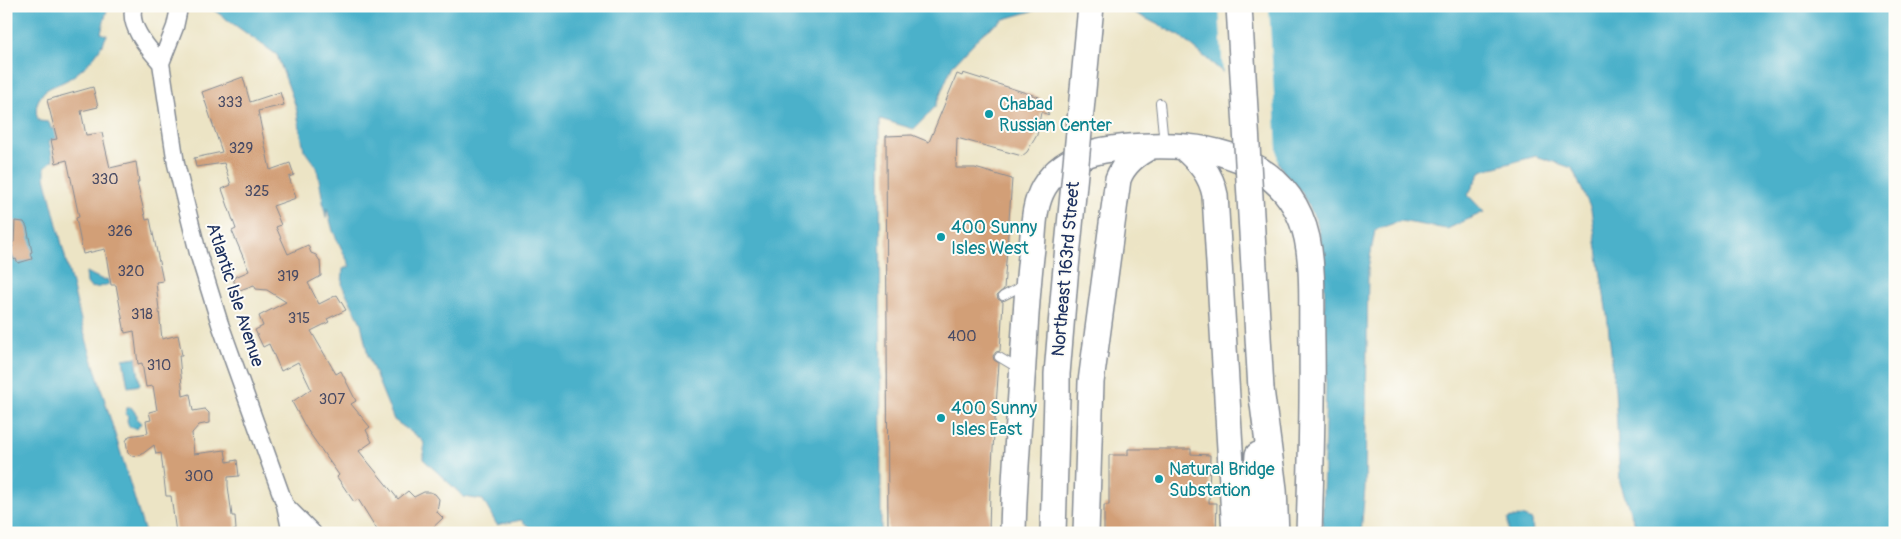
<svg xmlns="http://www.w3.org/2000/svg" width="1901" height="539" viewBox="0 0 1901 539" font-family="Pangolin,sans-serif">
	<rect width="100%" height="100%" fill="#fdfcf7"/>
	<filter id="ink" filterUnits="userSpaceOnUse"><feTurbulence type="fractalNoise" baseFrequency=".02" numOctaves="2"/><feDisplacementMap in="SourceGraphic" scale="10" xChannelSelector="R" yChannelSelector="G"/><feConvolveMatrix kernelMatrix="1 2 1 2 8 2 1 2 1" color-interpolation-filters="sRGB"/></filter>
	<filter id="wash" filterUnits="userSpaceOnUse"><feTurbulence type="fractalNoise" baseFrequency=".0096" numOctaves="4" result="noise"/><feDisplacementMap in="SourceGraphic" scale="20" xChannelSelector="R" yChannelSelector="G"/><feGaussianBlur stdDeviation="1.12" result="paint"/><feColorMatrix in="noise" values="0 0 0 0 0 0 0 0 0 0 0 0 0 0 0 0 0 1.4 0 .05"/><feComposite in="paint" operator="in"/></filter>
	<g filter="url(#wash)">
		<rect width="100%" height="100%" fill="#ece4c5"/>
		<path fill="#4bb1ca" stroke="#337094" d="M 6,6 L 108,6 L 101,33 L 107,35 C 99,54 85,69 67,80 C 60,84 48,87 43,93 C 36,101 34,112 39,121 L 49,122 L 51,129 L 62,126 L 64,135 L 49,141 L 53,160 L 45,167 L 45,177 L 84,332 L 145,533 L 6,533 Z
			M 208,6 L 1050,6 L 1004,19 L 982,34 L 952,66 L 935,107 L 914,129 L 880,119 L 881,533 L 620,533 L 619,527 L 602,533 L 536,533 L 521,520 L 497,525 L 483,500 L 464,497 L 423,459 L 424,443 L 421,439 L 394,420 L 368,356 L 361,323 L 342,285 L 343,269 L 350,266 L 333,231 L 327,208 L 326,218 L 317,168 L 304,150 L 296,107 L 277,55 Z
			M 1090,6 L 1895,6 L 1895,533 L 1638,533 L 1620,483 L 1615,389 L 1607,315 L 1591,209 L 1572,168 L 1536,156 L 1481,171 L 1468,195 L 1484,212 L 1447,229 L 1400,221 L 1375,230 L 1368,269 L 1365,488 L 1361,533 L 1322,533 L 1326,386 L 1324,261 L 1317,222 L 1302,193 L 1284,173 L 1233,81 L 1180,36 L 1133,12 Z
			M 86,272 L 103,280 L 107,279 L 109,284 C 102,286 97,289 90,287 L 87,283 Z
			M 136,357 L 140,385 L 128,387 L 123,359 Z
			M 131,407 L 137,415 L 137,419 L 141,423 L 137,429 L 129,427 L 127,420 L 128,417 L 125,414 L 127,408 Z
			M 1521,516 L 1532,520 L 1533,533 L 1508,533 L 1508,519 Z"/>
		<path fill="#ece4c5" d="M 1219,6 L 1269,6 L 1278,167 L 1231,83 L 1223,77 Z"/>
		<g id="blocks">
			<path fill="#d29f77" d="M 963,73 L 1039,97 L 1049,115 L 1041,112 L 1037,135 L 1027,152 L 1022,156 L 957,138 L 956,168 L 975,168 L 1012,179 L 1004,289 L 997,295 L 998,299 L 1003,302 L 1000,351 L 996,352 L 993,356 L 994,360 L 999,363 L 990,492 L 989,533 L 888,533 L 886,136 L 912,135 L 929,142 L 957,74 L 962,76 Z
				M 243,77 L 250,102 L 280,92 L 284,105 L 258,111 L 270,170 L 290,163 L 294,175 L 289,177 L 296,198 L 273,206 L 281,225 L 276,227 L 288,254 L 308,245 L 311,253 L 316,255 L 320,261 L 321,276 L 308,283 L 319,304 L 337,295 L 346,310 L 327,319 L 329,322 L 311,331 L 336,374 L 341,371 L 356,401 L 351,404 L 370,427 L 366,430 L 372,442 L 359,451 L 398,499 L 408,491 L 414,497 L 424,492 L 430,492 L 435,494 L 439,499 L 437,512 L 443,518 L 427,533 L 379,533 L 358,499 L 354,502 L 337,477 L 339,475 L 306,428 L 292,402 L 311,389 L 298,362 L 281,371 L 269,344 L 263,347 L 255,330 L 263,326 L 259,316 L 286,302 L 267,290 L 256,289 L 254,285 L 237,291 L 233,278 L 249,271 L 232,231 L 236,229 L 222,189 L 231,185 L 224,163 L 196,167 L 194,158 L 222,152 L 202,92 Z
				M 93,87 L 98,107 L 81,111 L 86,135 L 102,133 L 110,168 L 136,162 L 139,182 L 137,182 L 146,220 L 150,219 L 163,281 L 156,282 L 162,339 L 178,335 L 182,355 L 179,355 L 183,396 L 190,394 L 193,411 L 205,409 L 209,413 L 209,423 L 199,425 L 192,433 L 194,454 L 225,450 L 227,462 L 237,460 L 239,476 L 228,477 L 228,486 L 232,516 L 235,516 L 236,530 L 217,533 L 176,533 L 171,496 L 166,496 L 161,453 L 156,454 L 154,445 L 141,455 L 132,456 L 128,453 L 126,441 L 129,436 L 148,433 L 146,421 L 151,420 L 149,412 L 157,410 L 153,386 L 146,387 L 142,363 L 138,364 L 134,331 L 125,333 L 116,285 L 111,285 L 105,249 L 83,254 L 76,218 L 79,217 L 67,160 L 56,163 L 51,140 L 57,139 L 47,100 Z
				M 15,221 L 24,222 L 27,227 L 32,252 L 30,253 L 32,259 L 18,263 L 16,259 L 14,260 L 10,248 L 13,247 L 12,243 L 14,242 Z
				M 1128,449 L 1191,449 L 1191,454 L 1210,455 L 1209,503 L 1217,503 L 1216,533 L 1104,533 L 1104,505 L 1109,505 L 1109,455 L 1128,455 Z"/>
		</g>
	</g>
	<g filter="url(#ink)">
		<use href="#blocks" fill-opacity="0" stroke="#848a92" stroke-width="1"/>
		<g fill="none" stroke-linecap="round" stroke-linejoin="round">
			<defs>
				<path id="lane" d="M 1160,103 L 1164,144
					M 1003,296 L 1024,285
					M 999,357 L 1019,369"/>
				<path id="street" d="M 134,6 C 127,26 149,49 161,63
					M 176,6 L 178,13 L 175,27 L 161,63 L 176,164 L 198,253 L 220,324 L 285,505 L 291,533
					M 285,505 L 313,533"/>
				<path id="primary" d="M 1183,147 C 1199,161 1211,174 1215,195 L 1235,533
					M 1261,389 L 1274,489 L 1276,533
					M 1013,533 C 1014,470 1021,407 1024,345 C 1026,313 1028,280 1032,248 C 1034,228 1033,206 1044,187 C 1066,150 1113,147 1151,146 C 1218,144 1290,163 1307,238 C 1314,272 1311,310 1312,344 C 1313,407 1311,470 1309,533
					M 1053,533 L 1057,396
					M 1086,533 L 1091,382 L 1118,179 C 1124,163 1137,153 1152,146
					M 1257,533 L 1256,487 L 1258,455"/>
			</defs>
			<use href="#lane" stroke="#848a92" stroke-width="10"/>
			<use href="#street" stroke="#848a92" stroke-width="19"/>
			<use href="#primary" stroke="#848a92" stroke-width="28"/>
			<use href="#lane" stroke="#fff" stroke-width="8"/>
			<use href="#street" stroke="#fff" stroke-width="16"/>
			<use href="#primary" stroke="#fff" stroke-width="25"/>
			<defs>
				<path id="primary-bridge" d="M 1239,6 L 1261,389
					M 1057,396 L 1057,374 L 1065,278 L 1091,6"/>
			</defs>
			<use href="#primary-bridge" stroke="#848a92" stroke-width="28" stroke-linecap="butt"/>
			<use href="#primary-bridge" stroke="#fff" stroke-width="25"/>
		</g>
	</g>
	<g fill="#0f9aa8" stroke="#fdfcf7" stroke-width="2">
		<circle cx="989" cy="114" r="5"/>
		<circle cx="941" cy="237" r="5"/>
		<circle cx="941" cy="418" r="5"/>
		<circle cx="1159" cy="479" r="5"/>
	</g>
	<g text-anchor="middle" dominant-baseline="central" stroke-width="4" stroke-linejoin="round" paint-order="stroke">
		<g font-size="15" fill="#494b64">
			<text x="230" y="102">333</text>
			<text x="241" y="148">329</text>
			<text x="105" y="179">330</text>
			<text x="257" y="191">325</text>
			<text x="120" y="231">326</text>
			<text x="131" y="271">320</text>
			<text x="288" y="276">319</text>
			<text x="142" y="314">318</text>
			<text x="299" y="318">315</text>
			<text x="962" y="336">400</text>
			<text x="159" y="365">310</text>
			<text x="332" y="399">307</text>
			<text x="199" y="476">300</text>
		</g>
		<g font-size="18" fill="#0d838f" stroke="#fdfcf7" text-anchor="start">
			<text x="999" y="104">Chabad<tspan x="999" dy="21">Russian Center</tspan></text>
			<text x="951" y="227">400 Sunny<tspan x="951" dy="21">Isles West</tspan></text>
			<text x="951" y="408">400 Sunny<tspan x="951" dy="21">Isles East</tspan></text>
			<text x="1169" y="469">Natural Bridge<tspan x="1169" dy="21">Substation</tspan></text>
		</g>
		<g font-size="18" fill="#1b2f5e" stroke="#fdfcf7">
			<text transform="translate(1066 269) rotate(-85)">Northeast 163rd Street</text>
			<text transform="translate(235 295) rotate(72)">Atlantic Isle Avenue</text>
		</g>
	</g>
	<rect width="1901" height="539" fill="none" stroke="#fdfcf7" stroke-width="25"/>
</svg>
